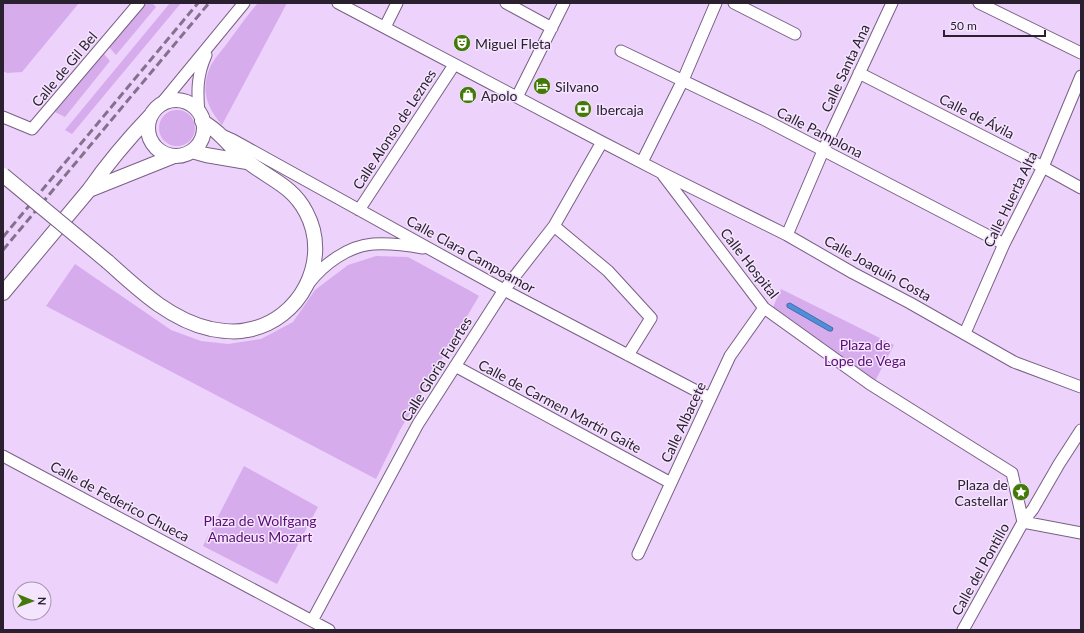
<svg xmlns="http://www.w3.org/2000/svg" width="1084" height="633" viewBox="0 0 1084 633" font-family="Lato,sans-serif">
	<rect width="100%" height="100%" fill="#edd2fc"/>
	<path fill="#d6aced" d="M 3,3 L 79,3 L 22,72 L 7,73 L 3,71 Z
		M 146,3 L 152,3 L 156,7 L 116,55 L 109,47 Z
		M 170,3 L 181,3 L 72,134 L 65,130 Z
		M 258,3 L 287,3 L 222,125 C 206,106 200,89 211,65 C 216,56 225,47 231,38 C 240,26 248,14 258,3 Z
		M 104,54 L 110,61 L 65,117 L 55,112 Z
		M159 128a18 18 0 1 1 36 0a18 18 0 1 1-36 0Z
		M 376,256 L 408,257 L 465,288 L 479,296 L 400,430 L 376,479 L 46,306 L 75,264 L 171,330 L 201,341 L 228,344 L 261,339 L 293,322 L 315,290 L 348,265 Z
		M 781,289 L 894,345 L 874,383 L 773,307 Z
		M 244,466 L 318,507 L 277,584 L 203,546 Z"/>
	<path fill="#4f8ed9" stroke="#446da6" d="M 790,303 L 833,328 L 832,331 L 829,331 L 787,307 L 787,304 Z"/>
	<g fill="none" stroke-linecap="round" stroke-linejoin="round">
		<defs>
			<path id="minor" d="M 338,3 L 602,142 L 662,173 L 787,235 L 853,273 L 910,303 L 1014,362 L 1081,387
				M 506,3 L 552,28
				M 734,3 L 795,34
				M 979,3 L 1081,53
				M 385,27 L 397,3
				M 621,51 L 765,120 L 1004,244
				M 859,73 L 1043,167 L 1081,188
				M 517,97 L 564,3
				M 161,104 L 244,3
				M 199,113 C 197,91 197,75 206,55
				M 3,117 L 32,129 L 139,3
				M 224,136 L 233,140 L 504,290 L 710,398
				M 642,162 L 683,80 L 716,3
				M 663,175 L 764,308 L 870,384 L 1012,473 L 1023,522
				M 359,210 L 454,65
				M 554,226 L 608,271 L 651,318 L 628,355
				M 787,235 L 823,151 L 892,3
				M 309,283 C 324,264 348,246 373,244 C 390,243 406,245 423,248
				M 965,333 L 1004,244 L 1043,167 L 1081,76
				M 455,366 L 671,483
				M 3,456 L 329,630
				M 1023,522 L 1081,533
				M 638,554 L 730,356 L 764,308
				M 312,621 L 418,424 L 504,290 L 554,226 L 602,142
				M 963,630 L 1023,522 L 1033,509 L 1059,464 L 1081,430"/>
			<path id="tertiary" d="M148 128a28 28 0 1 1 56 0a28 28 0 1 1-56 0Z
				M 192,151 L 206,155 L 247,162
				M 89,190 L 174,156
				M 108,262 C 138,289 170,320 211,329 C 222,331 235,333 247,330 C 300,321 332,260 306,212 C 292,185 269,179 247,161 C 236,153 229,143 219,134 C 214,129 208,125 202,121
				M 3,293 L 89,190 C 107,164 129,138 151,115"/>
		</defs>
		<use href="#minor" stroke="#786085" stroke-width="13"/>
		<use href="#tertiary" stroke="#786085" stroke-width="16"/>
		<use href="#minor" stroke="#fff" stroke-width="11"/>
		<use href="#tertiary" stroke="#fff" stroke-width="14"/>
		<path stroke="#83718d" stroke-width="3" stroke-dasharray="8 4" stroke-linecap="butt" d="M 3,237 L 198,3
			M 3,250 L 209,3"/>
		<defs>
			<path id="tertiary-bridge" d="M 3,175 L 108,262"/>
		</defs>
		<use href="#tertiary-bridge" stroke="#786085" stroke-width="16" stroke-linecap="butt"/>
		<use href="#tertiary-bridge" stroke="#fff" stroke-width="14"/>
	</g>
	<defs>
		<symbol id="theatre-disc" viewBox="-11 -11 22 22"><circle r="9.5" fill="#437908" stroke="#f5e4fe"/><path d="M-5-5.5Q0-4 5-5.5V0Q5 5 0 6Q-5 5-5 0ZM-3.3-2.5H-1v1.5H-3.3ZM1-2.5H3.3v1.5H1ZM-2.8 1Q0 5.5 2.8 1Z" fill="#fff"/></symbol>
		<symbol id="hotel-disc" viewBox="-11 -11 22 22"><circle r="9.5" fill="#437908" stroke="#f5e4fe"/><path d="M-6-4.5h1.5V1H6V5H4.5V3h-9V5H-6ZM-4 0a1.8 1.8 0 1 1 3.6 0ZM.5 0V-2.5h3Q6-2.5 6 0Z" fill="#fff"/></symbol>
		<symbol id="shop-disc" viewBox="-11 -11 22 22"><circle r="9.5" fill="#437908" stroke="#f5e4fe"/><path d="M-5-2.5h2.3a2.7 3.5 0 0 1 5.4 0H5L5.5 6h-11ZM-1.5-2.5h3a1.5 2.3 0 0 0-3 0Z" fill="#fff"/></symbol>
		<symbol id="bank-disc" viewBox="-11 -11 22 22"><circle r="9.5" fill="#437908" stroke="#f5e4fe"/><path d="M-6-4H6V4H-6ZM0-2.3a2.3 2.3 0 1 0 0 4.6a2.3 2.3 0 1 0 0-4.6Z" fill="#fff"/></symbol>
		<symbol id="sight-disc" viewBox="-11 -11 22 22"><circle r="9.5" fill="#437908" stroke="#f5e4fe"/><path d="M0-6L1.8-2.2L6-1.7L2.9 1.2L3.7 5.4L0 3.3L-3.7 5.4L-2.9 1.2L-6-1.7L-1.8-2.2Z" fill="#fff"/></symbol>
	</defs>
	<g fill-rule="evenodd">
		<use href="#theatre-disc" x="452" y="33" width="20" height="20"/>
		<use href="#hotel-disc" x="532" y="76" width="20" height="20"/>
		<use href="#shop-disc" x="458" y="85" width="20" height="20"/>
		<use href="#bank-disc" x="573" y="99" width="20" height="20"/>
		<use href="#sight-disc" x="1011" y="482" width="20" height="20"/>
	</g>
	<g text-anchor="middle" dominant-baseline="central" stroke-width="3" stroke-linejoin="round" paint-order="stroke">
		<g font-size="14" fill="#2b2030" stroke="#f5e4fe" text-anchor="start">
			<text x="475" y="43">Miguel Fleta</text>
			<text x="555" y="86">Silvano</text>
			<text x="481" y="95">Apolo</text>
			<text x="596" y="109">Ibercaja</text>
			<text x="1008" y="484" text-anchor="end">Plaza de<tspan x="1008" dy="16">Castellar</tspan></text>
		</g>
		<g font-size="14" fill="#2b2030" stroke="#f5e4fe">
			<text transform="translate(845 68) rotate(-65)">Calle Santa Ana</text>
			<text transform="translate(64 69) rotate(-50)">Calle de Gil Bel</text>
			<text transform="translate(977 116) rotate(27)">Calle de Ávila</text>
			<text transform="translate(394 129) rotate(-57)">Calle Alonso de Leznes</text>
			<text transform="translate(820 132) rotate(27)">Calle Pamplona</text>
			<text transform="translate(1010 199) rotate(-64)">Calle Huerta Alta</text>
			<text transform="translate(471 254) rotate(29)">Calle Clara Campoamor</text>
			<text transform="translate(750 263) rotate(52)">Calle Hospital</text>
			<text transform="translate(878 268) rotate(29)">Calle Joaquín Costa</text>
			<text transform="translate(436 369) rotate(-58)">Calle Gloria Fuertes</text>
			<text transform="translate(560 406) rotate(28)">Calle de Carmen Martín Gaite</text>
			<text transform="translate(683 422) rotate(-65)">Calle Albacete</text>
			<text transform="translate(120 501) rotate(28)">Calle de Federico Chueca</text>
			<text transform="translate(980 569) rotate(-61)">Calle del Pontillo</text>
		</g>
		<g font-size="14" fill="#580e74" stroke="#f5e4fe">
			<text x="865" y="344">Plaza de<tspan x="865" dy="16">Lope de Vega</tspan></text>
			<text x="260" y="520">Plaza de Wolfgang<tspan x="260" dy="16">Amadeus Mozart</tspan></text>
		</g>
	</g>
	<rect width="1084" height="633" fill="none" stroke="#2b2030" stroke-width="8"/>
	<g transform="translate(32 601) rotate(91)"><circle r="19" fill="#f5e4fe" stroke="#a496ac"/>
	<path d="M0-3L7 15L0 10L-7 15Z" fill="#437908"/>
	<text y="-6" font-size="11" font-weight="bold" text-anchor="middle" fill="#2b2030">N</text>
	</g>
	<path d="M944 30v6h101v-6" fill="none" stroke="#2b2030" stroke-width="2"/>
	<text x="950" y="30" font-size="12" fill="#2b2030" stroke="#f5e4fe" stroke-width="3" paint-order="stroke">50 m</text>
</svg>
